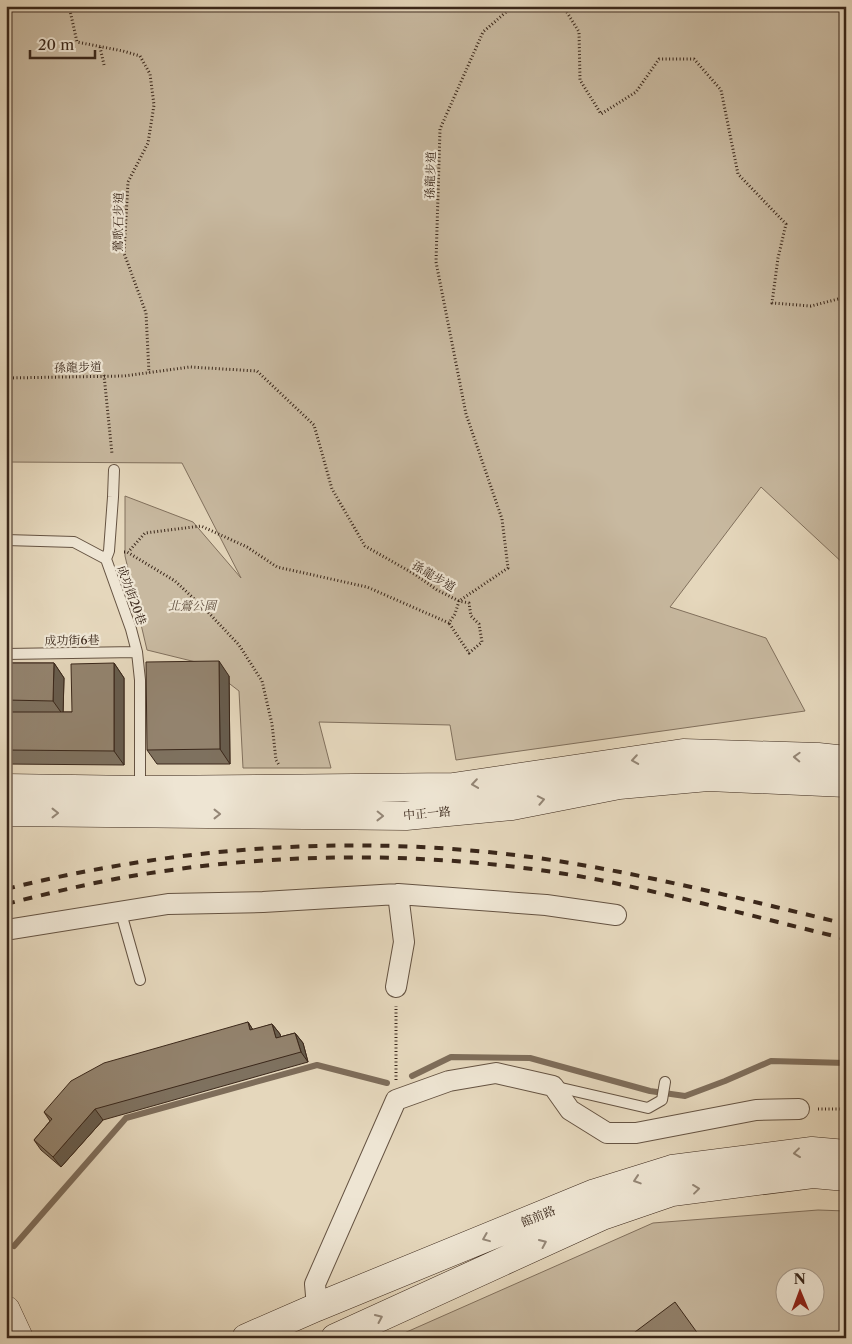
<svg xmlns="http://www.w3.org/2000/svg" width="852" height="1344" viewBox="0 0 852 1344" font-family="'Libre Caslon Text','Noto Serif TC',serif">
	<rect width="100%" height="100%" fill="#e5d7bc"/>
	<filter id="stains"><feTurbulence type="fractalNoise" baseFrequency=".004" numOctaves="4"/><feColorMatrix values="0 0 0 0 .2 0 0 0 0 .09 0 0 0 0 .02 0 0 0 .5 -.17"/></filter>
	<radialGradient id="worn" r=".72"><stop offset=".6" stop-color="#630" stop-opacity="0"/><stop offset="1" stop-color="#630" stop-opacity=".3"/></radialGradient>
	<path fill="#c8b9a0" stroke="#81705d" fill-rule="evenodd" d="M 6,6 L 846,6 L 846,566 L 761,487 L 670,607 L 766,638 L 805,711 L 456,760 L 450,725 L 319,722 L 331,768 L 243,768 L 239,691 L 204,664 L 147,650 L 125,556 L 125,496 L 193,522 L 241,578 L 182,463 L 6,462 Z
		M 818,1210 L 846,1211 L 846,1338 L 393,1338 L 653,1223 ZM 784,1276 L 814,1276 L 814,1306 L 784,1306 Z"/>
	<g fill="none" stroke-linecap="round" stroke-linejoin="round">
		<path stroke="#7e6d5a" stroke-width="6" d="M 412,1076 L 451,1057 L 530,1058 L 650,1091 L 685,1096 L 725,1081 L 771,1061 L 846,1063
			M 14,1246 L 126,1118 L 317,1065 L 387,1083"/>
		<defs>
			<path id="lane" d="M 6,540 L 74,542 L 106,559 L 131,629 L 137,652 L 140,680 L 140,789
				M 106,559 L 109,551 L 113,497 L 114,470
				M 6,654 L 137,652
				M 121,913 L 140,980
				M 557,1087 L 648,1108 L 662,1100 L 665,1082
				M 843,1338 L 846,1335"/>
			<path id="street" d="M 6,930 L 168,904 L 263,902 L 398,894 L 546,905 L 616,915
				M 396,987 L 404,942 L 398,894
				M 317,1307 L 315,1284 L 396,1100 L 449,1081 L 496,1073 L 553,1086 L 570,1110 L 607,1133 L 636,1133 L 756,1110 L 799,1109"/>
			<path id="secondary" d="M 6,788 L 140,790 L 453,787 L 683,753 L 818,757 L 846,760
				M 6,812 L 406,816 L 512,806 L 619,785 L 708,777 L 846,783
				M 6,1310 L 19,1338
				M 246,1338 L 317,1307 L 595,1193 L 672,1169 L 812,1151 L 846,1154
				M 335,1338 L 602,1216 L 672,1192 L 813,1174 L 846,1177"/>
		</defs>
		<use href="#lane" stroke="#655342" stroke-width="12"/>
		<use href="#street" stroke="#655342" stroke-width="22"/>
		<use href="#secondary" stroke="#3a271a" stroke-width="29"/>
		<path stroke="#3a271a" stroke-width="3" stroke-dasharray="1 2.5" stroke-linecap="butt" d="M 69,6 L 77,42 L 123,51 L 140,56 L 150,74 L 154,105 L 148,143 L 128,182 L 124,253 L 146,313 L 149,373
			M 555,6 L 565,9 L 579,32 L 580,80 L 601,114 L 636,92 L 659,59 L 694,59 L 721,90 L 738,174 L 786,224 L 778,258 L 772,303 L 811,306 L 846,297
			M 100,47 L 104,65
			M 104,375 L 112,454
			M 6,378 L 124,376 L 190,367 L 257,371 L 314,425 L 332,489 L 365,546 L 416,575 L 437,590 L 459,601 L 508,568 L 502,519 L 466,414 L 436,262 L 440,129 L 483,32 L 513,6
			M 130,550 L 145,533 L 201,526 L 247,547 L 277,567 L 367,587 L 449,623 L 455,614 L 459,601 L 469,603 L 471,616 L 479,624 L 482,642 L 469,653 L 449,623
			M 124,552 L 127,552 L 175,581 L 205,609 L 239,645 L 262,681 L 272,724 L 276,760 L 279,765
			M 396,1080 L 396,1006
			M 818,1109 L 846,1109
			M 6,1277 L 11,1287
			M 216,1338 L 223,1335"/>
		<use href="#lane" stroke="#eee5d3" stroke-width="10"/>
		<use href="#street" stroke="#eee5d3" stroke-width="20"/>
		<use href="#secondary" stroke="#eee5d3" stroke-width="28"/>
		<path stroke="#3a271a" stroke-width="4" stroke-dasharray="9 9" stroke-linecap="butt" d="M 6,889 C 183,845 364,833 545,859 C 646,874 746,900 846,924
			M 6,904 C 42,895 78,886 115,879 C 273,850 442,850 600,880 C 682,897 764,919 846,939"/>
	</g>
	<path fill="#7e715f" stroke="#3a271a" d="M 6,663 L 54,663 L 64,678 L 63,712 L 72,712 L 114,663 L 124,678 L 124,765 L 6,764 Z
		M 229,676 L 230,764 L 157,764 L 147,750 Z
		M 248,1022 L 253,1030 L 272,1024 L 280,1034 L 280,1037 L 295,1033 L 303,1043 L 308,1062 L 103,1120 L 61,1167 L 41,1150 L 34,1140 L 50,1121 L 44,1112 Z"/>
	<path fill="#675c4d" stroke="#3a271a" d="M 219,661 L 229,676 L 230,764 L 220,749 Z
		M 54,663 L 64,678 L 63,715 L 53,701 Z
		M 114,663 L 124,678 L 124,765 L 114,751 Z
		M 248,1022 L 255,1033 L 250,1030 Z
		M 272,1024 L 280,1034 L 284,1049 L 276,1038 Z
		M 295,1033 L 303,1043 L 308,1062 L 301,1052 Z
		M 95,1109 L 103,1120 L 61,1167 L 53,1157 Z"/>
	<path fill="#93836e" stroke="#3a271a" d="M 219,661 L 220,749 L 147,750 L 146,662 Z
		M 6,663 L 54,663 L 53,701 L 6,700 Z
		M 114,663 L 114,751 L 6,750 L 6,712 L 72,712 L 71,664 Z
		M 248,1022 L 250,1030 L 272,1024 L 276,1038 L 295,1033 L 301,1052 L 95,1109 L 53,1157 L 34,1140 L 52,1119 L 44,1112 L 71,1081 L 104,1063 Z
		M 675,1302 L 701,1338 L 627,1338 Z"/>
	<defs><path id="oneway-chevron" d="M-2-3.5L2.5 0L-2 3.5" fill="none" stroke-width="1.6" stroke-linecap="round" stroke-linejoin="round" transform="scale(1.25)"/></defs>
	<g stroke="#948676">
		<use href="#oneway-chevron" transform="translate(797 757) rotate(-178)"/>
		<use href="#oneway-chevron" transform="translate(635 760) rotate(171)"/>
		<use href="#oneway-chevron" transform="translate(475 784) rotate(172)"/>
		<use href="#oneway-chevron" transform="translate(541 800) rotate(-11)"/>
		<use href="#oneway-chevron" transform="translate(55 813)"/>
		<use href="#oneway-chevron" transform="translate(217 814)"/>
		<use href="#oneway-chevron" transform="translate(380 816) rotate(1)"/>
		<use href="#oneway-chevron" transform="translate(797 1153) rotate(173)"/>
		<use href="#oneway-chevron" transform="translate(637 1180) rotate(162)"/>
		<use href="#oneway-chevron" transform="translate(696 1189) rotate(-7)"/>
		<use href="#oneway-chevron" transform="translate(486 1238) rotate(158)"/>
		<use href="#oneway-chevron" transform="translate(543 1243) rotate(-24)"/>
		<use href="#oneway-chevron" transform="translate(379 1318) rotate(-24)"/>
	</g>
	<g text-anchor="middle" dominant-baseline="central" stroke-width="4.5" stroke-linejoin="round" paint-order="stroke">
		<g font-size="12" fill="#3a271a" stroke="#eee5d3">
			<text transform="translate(430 175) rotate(-88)">孫龍步道</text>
			<text transform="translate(118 222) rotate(-89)">鶯歌石步道</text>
			<text transform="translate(78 367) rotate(-1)">孫龍步道</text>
			<text transform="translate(434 576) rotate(31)">孫龍步道</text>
			<text transform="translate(132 595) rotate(70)">成功街20巷</text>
			<text transform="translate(72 640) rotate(-1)">成功街6巷</text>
			<text transform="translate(427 813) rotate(-5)">中正一路</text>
			<text transform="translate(538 1216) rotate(-22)">館前路</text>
		</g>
		<g font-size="12" font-style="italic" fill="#5e4c3c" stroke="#eee5d3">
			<text x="192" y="605">北鶯公園</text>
		</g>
	</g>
	<rect width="852" height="1344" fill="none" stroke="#e5d7bc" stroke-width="25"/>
	<rect x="8" y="8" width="837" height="1329" fill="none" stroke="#3a271a" stroke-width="2.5"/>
	<rect x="12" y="12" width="827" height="1319" fill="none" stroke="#3a271a"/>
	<g transform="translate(800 1292) rotate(359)"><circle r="24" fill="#eee5d3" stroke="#a69989"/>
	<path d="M0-4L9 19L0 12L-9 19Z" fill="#8f2418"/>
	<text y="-8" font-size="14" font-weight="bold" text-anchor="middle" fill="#3a271a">N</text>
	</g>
	<path d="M30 50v8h65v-8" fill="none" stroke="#3a271a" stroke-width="2.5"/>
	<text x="38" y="50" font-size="15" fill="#3a271a" stroke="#eee5d3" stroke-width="4" paint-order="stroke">20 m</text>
	<rect width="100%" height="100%" filter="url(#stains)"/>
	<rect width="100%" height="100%" fill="url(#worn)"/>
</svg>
